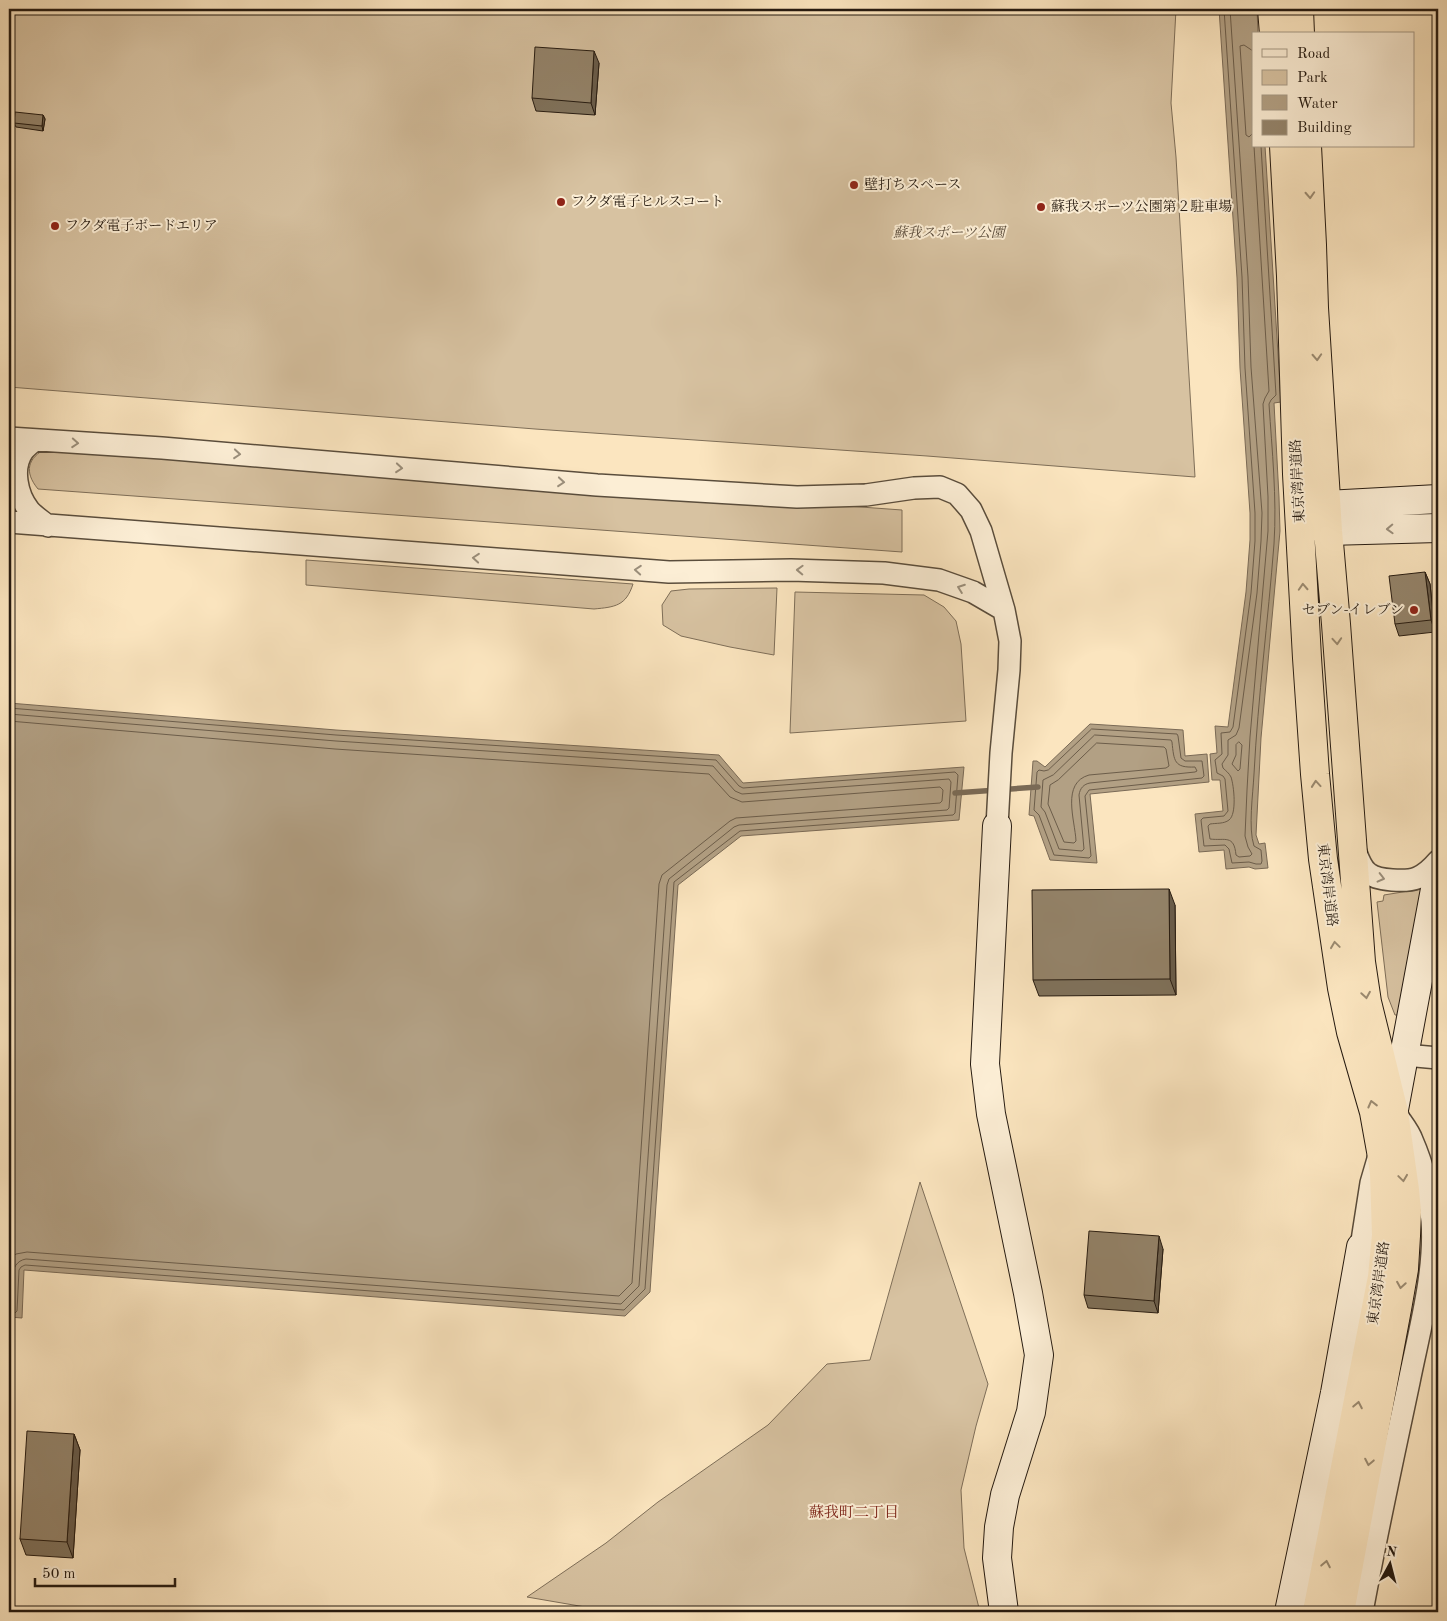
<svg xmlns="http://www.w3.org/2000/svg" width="1447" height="1621" viewBox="0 0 1447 1621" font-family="'Old Standard TT','Noto Serif JP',serif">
	<rect width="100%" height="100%" fill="#fbe5bf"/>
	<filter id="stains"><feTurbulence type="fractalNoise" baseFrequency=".004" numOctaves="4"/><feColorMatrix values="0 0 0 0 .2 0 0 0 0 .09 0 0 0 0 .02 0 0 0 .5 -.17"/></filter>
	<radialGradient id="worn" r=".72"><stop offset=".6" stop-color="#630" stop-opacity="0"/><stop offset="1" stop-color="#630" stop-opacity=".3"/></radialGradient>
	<path fill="#d7c2a1" stroke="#7e6e58" d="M 9,9 L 1176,9 L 1171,103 L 1176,157 L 1195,477 L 927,456 L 535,429 L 9,387 Z
		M 47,448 L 902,510 L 902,552 L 38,489 C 24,472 27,458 47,448 Z
		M 306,560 L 633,584 C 626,606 615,607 594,609 L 306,585 Z
		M 777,588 L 774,655 L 730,647 L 681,636 L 663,625 L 662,605 L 671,591 L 689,589 Z
		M 795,592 L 924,595 L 944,607 L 956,621 L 961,644 L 966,721 L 790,733 Z
		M 1426,885 L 1402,1015 L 1395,1015 L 1388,997 L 1377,902 L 1383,901 L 1384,895 L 1415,890 Z
		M 920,1182 L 988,1384 L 976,1426 L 961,1490 L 964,1548 L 980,1612 L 600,1612 L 591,1608 L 527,1597 L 606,1543 L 658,1502 L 768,1425 L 827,1364 L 870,1360 Z"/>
	<path fill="#b2a084" stroke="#7a6a56" d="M 1219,9 L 1257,9 L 1258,34 L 1253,34 L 1253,146 L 1265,146 L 1281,402 L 1274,403 L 1279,497 L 1280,531 L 1261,738 L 1256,835 L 1259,844 L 1265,843 L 1268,868 L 1255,869 L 1249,867 L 1226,869 L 1224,850 L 1199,852 L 1195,814 L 1223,811 L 1220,780 L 1212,780 L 1210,754 L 1217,753 L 1215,726 L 1228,727 L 1246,592 L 1250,540 L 1250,513 L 1240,368 L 1237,278 Z
		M 9,703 L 336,730 L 719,755 L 743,783 L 964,767 L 959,820 L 741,836 L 678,885 L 650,1292 L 625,1316 L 24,1270 L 22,1318 L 9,1317 Z
		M 1090,724 L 1183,730 L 1185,756 L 1207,754 L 1209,782 L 1090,794 L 1097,863 L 1050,860 L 1034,816 L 1029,815 L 1033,761 L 1037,761 L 1045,767 Z"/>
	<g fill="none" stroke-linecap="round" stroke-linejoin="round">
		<path stroke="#6c5d4a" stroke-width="1" d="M 1224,9 L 1242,277 L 1245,368 L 1255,513 L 1255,541 L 1251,593 L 1233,727 L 1230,732 L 1221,733 L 1222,754 L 1215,760 L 1217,773 L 1223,776 L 1225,779 L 1228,811 L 1224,816 L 1203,818 L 1201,820 L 1204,846 L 1225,845 L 1229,849 L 1232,863 L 1249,862 L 1256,864 L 1261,864 L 1262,861 L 1261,850 L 1254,846 C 1248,828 1253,794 1254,774 C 1258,697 1268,621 1274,544 C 1277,498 1272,450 1269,404 L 1271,400 L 1276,395 L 1261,146
			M 1230,9 L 1248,277 L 1251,367 L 1262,513 L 1261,541 L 1257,593 L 1239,728 L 1236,735 L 1228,740 L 1228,755 L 1222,764 L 1223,768 C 1226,771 1229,773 1231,777 C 1234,786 1237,814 1229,820 C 1224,824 1216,823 1210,824 L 1208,826 L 1210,839 C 1225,841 1234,834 1236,855 L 1239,857 L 1250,856 L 1252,854 L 1248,847 L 1245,836 L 1247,790 L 1250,737 L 1268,531 L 1268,497 L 1263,404 L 1265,398 L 1269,391 L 1254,146
			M 1253,51 L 1244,45 L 1240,46 L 1246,135 L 1249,137 L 1253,133
			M 9,708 L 336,735 L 716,760 L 739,786 L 743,788 L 955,772 L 958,775 L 955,813 L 953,815 L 740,831 L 674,882 L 645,1289 L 624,1310 L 25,1265 L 21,1267 L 19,1270 L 17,1311 L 15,1313 L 9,1312
			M 9,714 L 336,741 L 713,766 L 735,791 L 742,794 L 949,779 L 951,782 L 949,808 L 947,810 L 739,825 L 734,827 L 669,879 L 667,885 L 639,1286 L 621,1304 L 26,1259 C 7,1262 12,1290 11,1304 L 9,1306
			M 9,721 L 335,749 L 709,774 L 730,797 L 742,802 L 940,787 L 943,790 L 942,801 L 940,803 L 736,818 L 730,821 L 662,875 L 659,884 L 632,1283 L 619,1296 L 27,1252 L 16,1254 L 9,1260
			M 1092,729 L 1177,734 L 1178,736 L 1181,758 L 1185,761 L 1202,761 L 1204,776 L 1202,778 L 1089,790 L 1085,796 L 1091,856 L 1089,858 L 1054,855 L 1039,815 L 1034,810 L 1037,772 L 1039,770 L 1044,771 L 1048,770 Z
			M 1095,735 L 1171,740 L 1172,742 C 1174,761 1174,768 1195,767 L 1197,771 L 1195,772 L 1090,783 C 1084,784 1080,788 1079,795 L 1084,849 L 1082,851 L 1059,849 L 1045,812 L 1041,807 L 1043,780 L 1053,775 Z
			M 1239,742 L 1242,745 L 1240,769 L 1238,771 L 1232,764 L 1236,755 L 1236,745 Z
			M 1097,743 L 1164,747 L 1166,749 L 1169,766 L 1166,768 L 1089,775 C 1061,783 1075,820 1076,841 L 1074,843 L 1064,842 L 1048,804 L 1050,785 L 1058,780 Z"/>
		<path stroke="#7a6a56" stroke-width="5.5" d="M 955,793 L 1038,787"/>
		<defs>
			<path id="street" d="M 9,438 L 162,448 L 597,485 L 797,497 L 866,495 L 914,488 L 940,487 L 957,494 L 971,510 L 981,531 L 1004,610 L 1010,641 L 1009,670 L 1001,753 L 997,826
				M 35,440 C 31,443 26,447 23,451 C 11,468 17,495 29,510 C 34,516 42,521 48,526
				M 9,522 L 669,572 L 791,570 L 884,573 L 939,580 L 973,592 L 1004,610
				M 1355,850 C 1358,858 1361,868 1368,873 C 1377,881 1407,882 1417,878 C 1426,874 1432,868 1438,861
				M 1405,1055 L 1438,1058
				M 1361,1247 L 1371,1183 L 1378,1159
				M 1362,1612 C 1376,1535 1393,1458 1409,1382 C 1419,1332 1436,1271 1432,1221 C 1430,1194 1423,1165 1412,1140 C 1409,1131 1401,1122 1396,1114"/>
			<path id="secondary" d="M 1305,514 L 1326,505 L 1438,499
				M 1307,521 L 1328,531 L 1438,528
				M 997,826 L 985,1064 L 991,1114 L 1028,1293 L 1039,1355 L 1031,1412 L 1005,1495 L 999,1527 L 997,1558 L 1004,1612
				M 1393,1115 L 1438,873
				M 1289,1612 L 1335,1393 L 1361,1247"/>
			<path id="highway" d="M 1272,9 L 1274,34
				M 1299,9 L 1300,34
				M 1284,146 L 1291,276 L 1297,474 L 1307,658 L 1315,774 L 1323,859 L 1342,988 L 1351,1032 L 1374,1112 L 1381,1151 L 1384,1173 L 1386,1235 L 1382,1277 L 1317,1612
				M 1307,146 L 1312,245 L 1314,308 L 1328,531 L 1336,624 L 1361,962 L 1367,1002 L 1394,1112 L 1405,1190 L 1407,1212 L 1406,1236 L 1404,1269 L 1397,1309 L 1340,1612"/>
		</defs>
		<use href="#street" stroke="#5a4d3c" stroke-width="24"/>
		<use href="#secondary" stroke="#251a10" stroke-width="30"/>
		<use href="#highway" stroke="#251a10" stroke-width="30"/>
		<use href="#street" stroke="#fceed5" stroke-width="21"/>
		<use href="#secondary" stroke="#fceed5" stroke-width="28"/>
		<use href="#highway" stroke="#fbe5bf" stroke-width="28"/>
	</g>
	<path fill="#7f725c" stroke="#251a10" d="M 599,63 L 595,115 L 536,111 L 532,98 Z
		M 43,115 L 45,119 L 43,131 L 16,127 L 14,123 Z
		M 1425,572 L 1430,584 L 1435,632 L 1399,636 L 1395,624 Z
		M 1175,905 L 1176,995 L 1039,996 L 1033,980 Z
		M 1163,1249 L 1158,1313 L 1088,1308 L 1084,1295 Z
		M 74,1434 L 80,1450 L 73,1558 L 26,1555 L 20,1539 Z"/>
	<path fill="#685c4b" stroke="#251a10" d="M 594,51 L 599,63 L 595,115 L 591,103 Z
		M 43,115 L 45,119 L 43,131 L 42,126 Z
		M 1425,572 L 1430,584 L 1435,632 L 1431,620 Z
		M 1169,889 L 1175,905 L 1176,995 L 1170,979 Z
		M 1159,1236 L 1163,1249 L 1158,1313 L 1154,1301 Z
		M 74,1434 L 80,1450 L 73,1558 L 67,1542 Z"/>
	<path fill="#94846b" stroke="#251a10" d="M 535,47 L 594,51 L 591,103 L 532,98 Z
		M 15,112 L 43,115 L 42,126 L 14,123 Z
		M 1425,572 L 1431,620 L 1395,624 L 1389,576 Z
		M 1169,889 L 1170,979 L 1033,980 L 1032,890 Z
		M 1089,1231 L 1159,1236 L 1154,1301 L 1084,1295 Z
		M 27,1431 L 74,1434 L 67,1542 L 20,1539 Z"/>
	<defs><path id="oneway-chevron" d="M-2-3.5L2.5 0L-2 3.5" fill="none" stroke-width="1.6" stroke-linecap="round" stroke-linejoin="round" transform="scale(1.25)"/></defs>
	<g stroke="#9b8a70">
		<use href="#oneway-chevron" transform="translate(1310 195) rotate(87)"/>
		<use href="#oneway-chevron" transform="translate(1317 357) rotate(87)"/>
		<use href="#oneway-chevron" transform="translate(1303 587) rotate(-93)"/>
		<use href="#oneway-chevron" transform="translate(1337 641) rotate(86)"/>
		<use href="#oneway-chevron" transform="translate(1316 784) rotate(-95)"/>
		<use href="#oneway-chevron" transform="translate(1335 945) rotate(-98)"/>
		<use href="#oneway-chevron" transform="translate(1366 995) rotate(81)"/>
		<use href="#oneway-chevron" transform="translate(1372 1104) rotate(-104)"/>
		<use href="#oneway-chevron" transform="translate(1403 1178) rotate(82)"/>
		<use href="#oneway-chevron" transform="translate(1401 1285) rotate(99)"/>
		<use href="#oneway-chevron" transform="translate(1358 1405) rotate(-79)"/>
		<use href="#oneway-chevron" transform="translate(1369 1462) rotate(101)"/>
		<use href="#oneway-chevron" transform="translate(1326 1564) rotate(-79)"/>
	</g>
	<g stroke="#9b8f7c">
		<use href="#oneway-chevron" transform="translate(75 443) rotate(4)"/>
		<use href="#oneway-chevron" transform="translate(237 454) rotate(5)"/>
		<use href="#oneway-chevron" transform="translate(399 468) rotate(5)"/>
		<use href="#oneway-chevron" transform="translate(561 482) rotate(5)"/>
		<use href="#oneway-chevron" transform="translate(1390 529) rotate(178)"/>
		<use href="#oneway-chevron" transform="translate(476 558) rotate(-175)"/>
		<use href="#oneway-chevron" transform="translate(638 570) rotate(-176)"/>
		<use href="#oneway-chevron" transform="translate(800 570) rotate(-178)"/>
		<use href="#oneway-chevron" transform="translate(961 588) rotate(-160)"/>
		<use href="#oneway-chevron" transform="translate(1381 878) rotate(14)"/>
	</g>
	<g fill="#8f2418" stroke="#fceed5" stroke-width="2">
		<circle cx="854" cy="185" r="5"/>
		<circle cx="561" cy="202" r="5"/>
		<circle cx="1041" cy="207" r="5"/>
		<circle cx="55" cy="226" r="5"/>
		<circle cx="1414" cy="610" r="5"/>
	</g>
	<g text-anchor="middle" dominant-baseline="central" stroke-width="4" stroke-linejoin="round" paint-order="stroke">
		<g font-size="14" fill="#251a10" stroke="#fceed5" text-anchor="start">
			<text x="864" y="185">壁打ちスペース</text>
			<text x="571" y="202">フクダ電子ヒルスコート</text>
			<text x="1051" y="207">蘇我スポーツ公園第２駐車場</text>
			<text x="65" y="226">フクダ電子ボードエリア</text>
			<text x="1404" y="610" text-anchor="end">セブン-イレブン</text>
		</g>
		<g font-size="14" font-style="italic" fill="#5a4c3c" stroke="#fceed5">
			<text x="949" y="233">蘇我スポーツ公園</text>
		</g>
		<g font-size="14" fill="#251a10" stroke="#fceed5">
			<text transform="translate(1298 481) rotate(-93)">東京湾岸道路</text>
			<text transform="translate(1327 885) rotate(83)">東京湾岸道路</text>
			<text transform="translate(1379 1283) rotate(-82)">東京湾岸道路</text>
		</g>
		<g font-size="15" fill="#7a1f14" stroke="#fceed5">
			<text x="854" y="1513">蘇我町二丁目</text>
		</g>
	</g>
	<rect width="1447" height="1621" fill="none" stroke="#fbe5bf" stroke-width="30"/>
	<rect x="10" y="10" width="1427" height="1601" fill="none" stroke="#251a10" stroke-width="2.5"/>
	<rect x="15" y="15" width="1417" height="1591" fill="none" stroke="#251a10"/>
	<rect x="1252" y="32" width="162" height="115" fill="#fceed5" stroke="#a69986"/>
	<rect x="1262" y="49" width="25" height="8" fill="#fceed5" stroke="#a69986"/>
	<text x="1297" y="58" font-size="15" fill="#251a10">Road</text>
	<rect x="1262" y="70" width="25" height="15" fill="#d7c2a1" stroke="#a69986"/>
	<text x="1297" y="82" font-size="15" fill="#251a10">Park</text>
	<rect x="1262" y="95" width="25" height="15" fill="#b2a084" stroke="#a69986"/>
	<text x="1297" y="108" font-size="15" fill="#251a10">Water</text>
	<rect x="1262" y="120" width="25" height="15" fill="#94846b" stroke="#a69986"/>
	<text x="1297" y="132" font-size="15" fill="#251a10">Building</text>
	<g transform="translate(1390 1564) rotate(7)" stroke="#fceed5" stroke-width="4" paint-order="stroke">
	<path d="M0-4L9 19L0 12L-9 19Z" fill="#251a10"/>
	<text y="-8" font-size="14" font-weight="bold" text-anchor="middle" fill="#251a10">N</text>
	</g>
	<path d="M35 1578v8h140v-8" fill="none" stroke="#251a10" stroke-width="2.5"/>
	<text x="42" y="1578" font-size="15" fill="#251a10" stroke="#fceed5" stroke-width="4" paint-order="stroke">50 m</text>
	<rect width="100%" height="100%" filter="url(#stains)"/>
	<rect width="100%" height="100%" fill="url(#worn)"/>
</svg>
